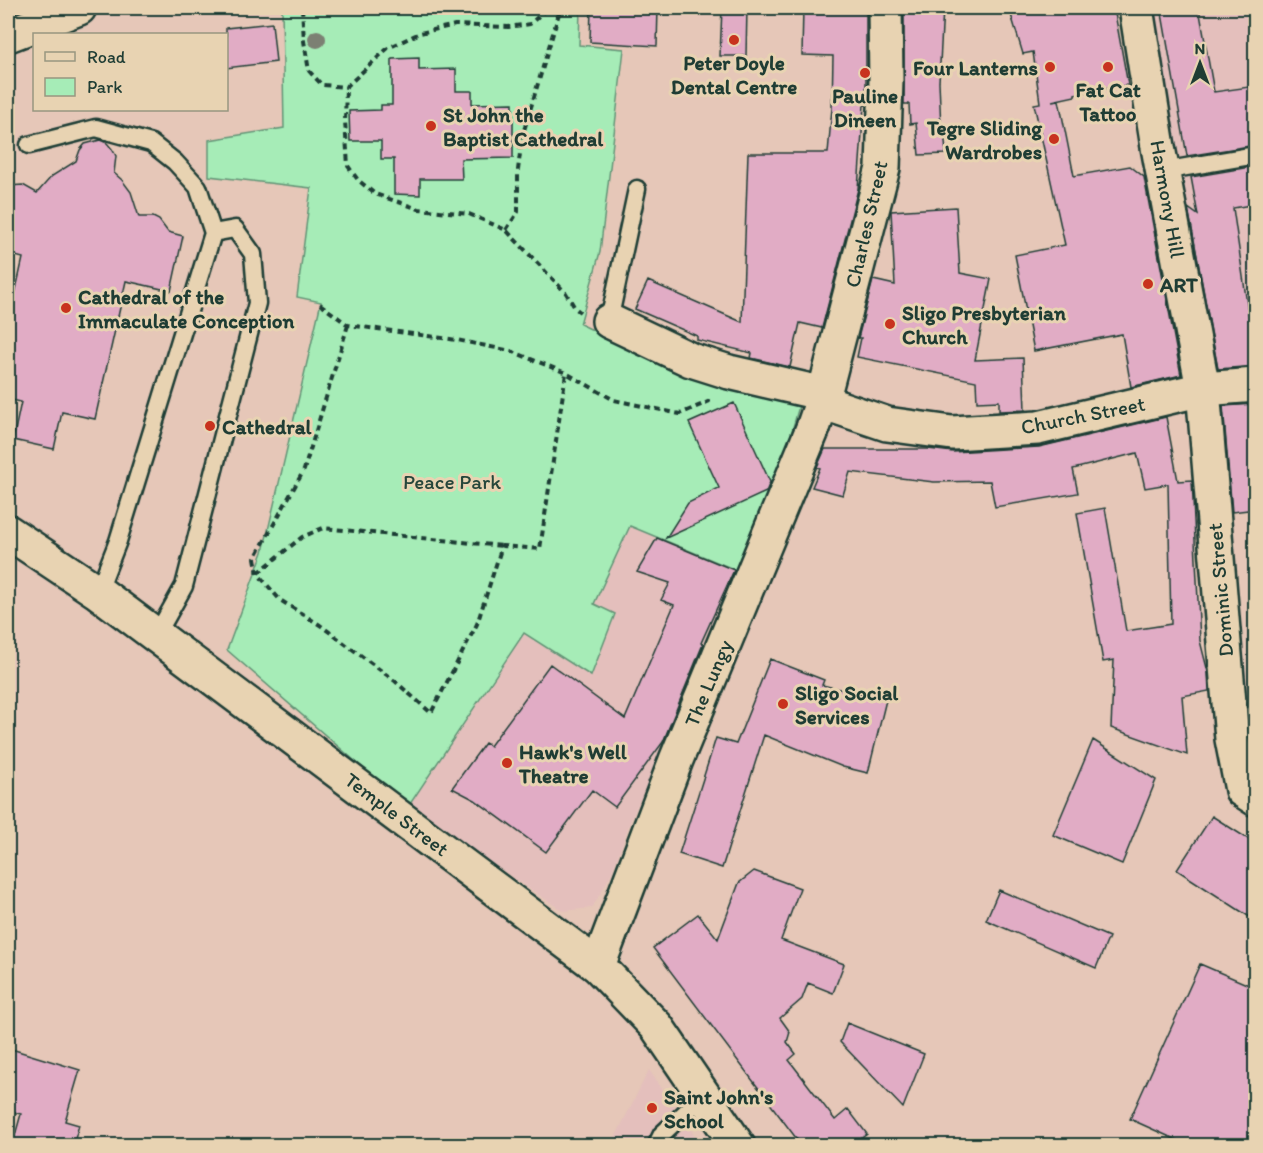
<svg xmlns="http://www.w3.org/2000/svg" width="1263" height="1153" viewBox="0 0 1263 1153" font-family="Itim,sans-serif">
	<rect width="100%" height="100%" fill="#e6c7b8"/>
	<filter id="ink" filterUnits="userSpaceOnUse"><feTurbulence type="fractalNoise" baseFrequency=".0167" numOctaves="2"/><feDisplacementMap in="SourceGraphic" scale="12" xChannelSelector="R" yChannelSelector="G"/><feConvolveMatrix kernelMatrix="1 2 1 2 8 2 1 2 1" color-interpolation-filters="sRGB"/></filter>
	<g filter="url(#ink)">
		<path fill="#e4bfbc" d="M 1149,8 L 1255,8 L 1255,376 L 1214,380 Z
			M 630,526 L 743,573 L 631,820 L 612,873 L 592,908 L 563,911 L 408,807 L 524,632 L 590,675 L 594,605 Z
			M 649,1070 L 701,1145 L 611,1146 Z"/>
		<path fill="#a6ecb7" stroke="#629476" stroke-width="1.5" d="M 282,8 L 580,8 L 579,45 L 624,49 L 600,252 L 580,324 L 618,342 L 801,399 L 773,498 L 743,573 L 630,526 L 594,604 L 615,614 L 591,676 L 524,633 L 408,807 L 227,650 L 263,552 L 321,302 L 297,297 L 311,188 L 209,176 L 209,140 L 284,128 Z"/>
		<path fill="#e1acc5" stroke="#1f3d34" stroke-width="1.5" d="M 591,8 L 658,8 L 657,46 L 590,42 Z
			M 722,8 L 747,8 L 746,56 L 720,56 Z
			M 803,8 L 866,8 L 866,105 L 864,105 L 858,189 L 822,328 L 800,323 L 790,367 L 751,358 L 752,353 L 697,340 L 697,336 L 635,309 L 648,281 L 742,322 L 748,153 L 828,153 L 832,108 L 833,56 L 802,55 Z
			M 904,8 L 943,8 L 939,82 L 941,129 L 944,128 L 946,154 L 919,155 L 916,123 L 910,124 L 909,104 L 904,104 Z
			M 1009,8 L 1114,8 L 1128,85 L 1075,94 L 1075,96 L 1052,101 L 1059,100 L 1074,176 L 1130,166 L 1144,177 L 1181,375 L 1131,387 L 1122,334 L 1034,351 L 1015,255 L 1065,245 L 1034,104 L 1040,103 L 1033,52 L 1023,54 Z
			M 1161,8 L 1199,8 L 1214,92 L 1256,86 L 1256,145 L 1187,156 Z
			M 272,23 L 276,62 L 226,68 L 226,28 Z
			M 419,58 L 419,70 L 456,69 L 456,91 L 472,91 L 472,104 L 513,103 L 513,158 L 461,159 L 462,179 L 420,179 L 420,195 L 394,194 L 394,159 L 381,159 L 381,141 L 350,141 L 349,111 L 381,110 L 381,105 L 392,105 L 392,59 Z
			M 100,140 L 107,143 L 112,149 L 116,156 L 114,173 L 122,180 L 131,192 L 139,217 L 153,217 L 159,220 L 168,232 L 183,236 L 171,291 L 126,281 L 95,419 L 62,412 L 54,449 L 13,440 L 21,402 L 8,399 L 8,325 L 23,258 L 8,254 L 8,186 L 23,185 L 37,193 L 52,176 L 76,161 L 80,150 L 85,144 Z
			M 1256,166 L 1256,204 L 1233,208 L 1256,366 L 1218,369 L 1188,208 L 1198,215 L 1191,177 Z
			M 956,207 L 960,273 L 991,279 L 975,360 L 1023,358 L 1025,410 L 999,411 L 999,401 L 977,402 L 976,381 L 857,357 L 861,338 L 858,338 L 873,280 L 895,285 L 891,211 Z
			M 734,403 L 770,482 L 766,492 L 666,538 L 688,503 L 719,488 L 689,423 Z
			M 1255,404 L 1256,509 L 1232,512 L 1223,406 Z
			M 1166,417 L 1178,481 L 1192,480 L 1200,641 L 1208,672 L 1209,691 L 1182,696 L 1187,755 L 1111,728 L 1114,660 L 1103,662 L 1077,513 L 1105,508 L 1126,631 L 1171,624 L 1168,484 L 1145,488 L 1137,453 L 1073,469 L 1078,493 L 995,507 L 990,481 L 934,482 L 850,472 L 843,495 L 812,487 L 820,468 L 817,467 L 825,449 L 928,449 L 953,452 L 1039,447 Z
			M 657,538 L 734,570 L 701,643 L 703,644 L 663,742 L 615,807 L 592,790 L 546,852 L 475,800 L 452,788 L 485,743 L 490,746 L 550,664 L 625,719 L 674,605 L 661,600 L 670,583 L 637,572 Z
			M 770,659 L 824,680 L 822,685 L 886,700 L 868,773 L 843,767 L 764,735 L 722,868 L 679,854 L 716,738 L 736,744 Z
			M 1093,740 L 1156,780 L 1122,864 L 1053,835 Z
			M 1212,816 L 1256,844 L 1256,921 L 1177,870 Z
			M 754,871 L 800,888 L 781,940 L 844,964 L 833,993 L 808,983 L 802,999 L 780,1018 L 790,1032 L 787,1042 L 796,1054 L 789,1060 L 835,1120 L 848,1109 L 867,1134 L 854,1144 L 856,1146 L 802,1146 L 653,948 L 698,914 L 718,939 L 739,883 Z
			M 999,890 L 1109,937 L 1096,968 L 986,920 Z
			M 1200,964 L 1256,988 L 1256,1146 L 1190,1146 L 1130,1119 Z
			M 847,1023 L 924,1054 L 903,1108 L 840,1042 Z
			M 8,1048 L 80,1070 L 65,1121 L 79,1125 L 73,1146 L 12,1146 L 21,1114 L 8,1111 Z"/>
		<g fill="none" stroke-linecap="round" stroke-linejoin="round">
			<defs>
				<path id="service" d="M 29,145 L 96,128 L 151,143 L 175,162 L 198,187 L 213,233
					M 1163,171 L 1256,155
					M 609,321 L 637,189
					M 98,592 L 118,541 L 213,233 L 235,229 L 253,254 L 257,303 L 184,586 L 156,636
					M 656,1146 L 662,1134 L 703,1096"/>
				<path id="minor" d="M 609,321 L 691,360 L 729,372 L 824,394
					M 1203,389 L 1232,739 L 1242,790 L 1256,799"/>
				<path id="tertiary" d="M 1136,8 L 1158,147 L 1203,389
					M 8,35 L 79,8
					M 822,402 L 887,424 L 952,433 L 1038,428 L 1203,389 L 1256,385
					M 598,966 L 676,760 L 813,428 L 822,402 L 883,168 L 886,80 L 885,8"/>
				<path id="secondary" d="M 8,532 L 98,592 L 598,966 L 657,1027 L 738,1146"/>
			</defs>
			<use href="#service" stroke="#1f3d34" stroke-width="21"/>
			<use href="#minor" stroke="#1f3d34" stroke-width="38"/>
			<use href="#tertiary" stroke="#1f3d34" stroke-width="38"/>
			<use href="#secondary" stroke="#1f3d34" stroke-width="38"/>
			<path stroke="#1f3d34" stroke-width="4" stroke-dasharray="6 4.5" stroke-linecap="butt" d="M 302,8 L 304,41 L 309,71 L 322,85 L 346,87
				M 545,8 L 543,12 L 530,24 L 508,27 L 455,25 L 420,33 L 388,48 L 346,87 L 345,121 L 348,166 L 358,180 L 375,194 L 419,209 L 469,214 L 506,230 L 566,293 L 575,308 L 580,312
				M 1254,8 L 1256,48
				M 506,230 L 518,212 L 518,170 L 522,137 L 560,10 L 559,8
				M 320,304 L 348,325 L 457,340 L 511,351 L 566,373 L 614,400 L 680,414 L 710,401
				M 348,325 L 304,470 L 255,558 L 258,574 L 280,600 L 320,625 L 395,681 L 431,713 L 477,624 L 502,546 L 540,549 L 566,373
				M 258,573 L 302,537 L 323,528 L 502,546"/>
			<use href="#service" stroke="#e8d3b2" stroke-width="16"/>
			<use href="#minor" stroke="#e8d3b2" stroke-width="33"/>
			<use href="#tertiary" stroke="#e8d3b2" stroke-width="33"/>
			<use href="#secondary" stroke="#e8d3b2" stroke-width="33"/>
		</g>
		<circle fill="#7c8073" cx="317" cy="39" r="9"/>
	</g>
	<g fill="#c8321e" stroke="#e8d3b2" stroke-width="2">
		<circle cx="734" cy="40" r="6"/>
		<circle cx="1050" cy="67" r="6"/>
		<circle cx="1108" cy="67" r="6"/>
		<circle cx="865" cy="73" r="6"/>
		<circle cx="431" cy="126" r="6"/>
		<circle cx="1054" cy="139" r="6"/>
		<circle cx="1148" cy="284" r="6"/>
		<circle cx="66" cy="308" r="6"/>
		<circle cx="890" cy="324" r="6"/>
		<circle cx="210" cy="426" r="6"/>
		<circle cx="783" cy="704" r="6"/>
		<circle cx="507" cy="763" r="6"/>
		<circle cx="652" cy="1108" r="6"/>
	</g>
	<g text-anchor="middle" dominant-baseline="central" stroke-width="6" stroke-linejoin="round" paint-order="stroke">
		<g font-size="21" font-weight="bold" fill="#1f3d34" stroke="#e8d3b2" text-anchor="start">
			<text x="734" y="62" text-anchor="middle">Peter Doyle<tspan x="734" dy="24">Dental Centre</tspan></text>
			<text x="1038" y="67" text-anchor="end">Four Lanterns</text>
			<text x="1108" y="89" text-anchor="middle">Fat Cat<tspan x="1108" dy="24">Tattoo</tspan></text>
			<text x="865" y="95" text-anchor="middle">Pauline<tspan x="865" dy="24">Dineen</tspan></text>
			<text x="443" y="114">St John the<tspan x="443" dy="24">Baptist Cathedral</tspan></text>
			<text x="1042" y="127" text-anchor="end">Tegre Sliding<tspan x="1042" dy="24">Wardrobes</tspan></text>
			<text x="1160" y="284">ART</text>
			<text x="78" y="296">Cathedral of the<tspan x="78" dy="24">Immaculate Conception</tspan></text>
			<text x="902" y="312">Sligo Presbyterian<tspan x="902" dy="24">Church</tspan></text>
			<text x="222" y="426">Cathedral</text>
			<text x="795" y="692">Sligo Social<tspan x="795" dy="24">Services</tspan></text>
			<text x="519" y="751">Hawk's Well<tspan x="519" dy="24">Theatre</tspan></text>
			<text x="664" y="1096">Saint John's<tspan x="664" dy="24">School</tspan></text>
		</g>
		<g font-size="21" fill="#1f3d34" stroke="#e8d3b2">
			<text transform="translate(1168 199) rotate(80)">Harmony Hill</text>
			<text transform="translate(866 224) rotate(-77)">Charles Street</text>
			<text transform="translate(1083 415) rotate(-11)">Church Street</text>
			<text transform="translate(1220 590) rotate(-95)">Dominic Street</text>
			<text transform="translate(708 683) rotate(-67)">The Lungy</text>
			<text transform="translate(397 814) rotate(37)">Temple Street</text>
		</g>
		<g font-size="21" fill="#26463b" stroke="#e8d3b2">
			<text x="452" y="481">Peace Park</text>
		</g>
	</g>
	<rect width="1263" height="1153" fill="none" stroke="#e8d3b2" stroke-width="30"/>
	<rect x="15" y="15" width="1233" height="1123" fill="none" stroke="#1f3d34" stroke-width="2" filter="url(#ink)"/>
	<rect x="33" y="33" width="195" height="78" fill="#e8d3b2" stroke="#989780" stroke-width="1.5"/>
	<rect x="45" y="52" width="30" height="9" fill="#e8d3b2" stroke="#989780" stroke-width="1.5"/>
	<text x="87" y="63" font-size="18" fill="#1f3d34">Road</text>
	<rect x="45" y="78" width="30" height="18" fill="#a6ecb7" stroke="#989780" stroke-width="1.5"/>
	<text x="87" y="93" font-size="18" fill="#1f3d34">Park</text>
	<g transform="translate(1200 63)" stroke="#e8d3b2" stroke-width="4.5" paint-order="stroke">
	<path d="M0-4.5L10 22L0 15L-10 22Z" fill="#1f3d34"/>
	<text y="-9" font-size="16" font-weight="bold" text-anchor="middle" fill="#1f3d34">N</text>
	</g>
</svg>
